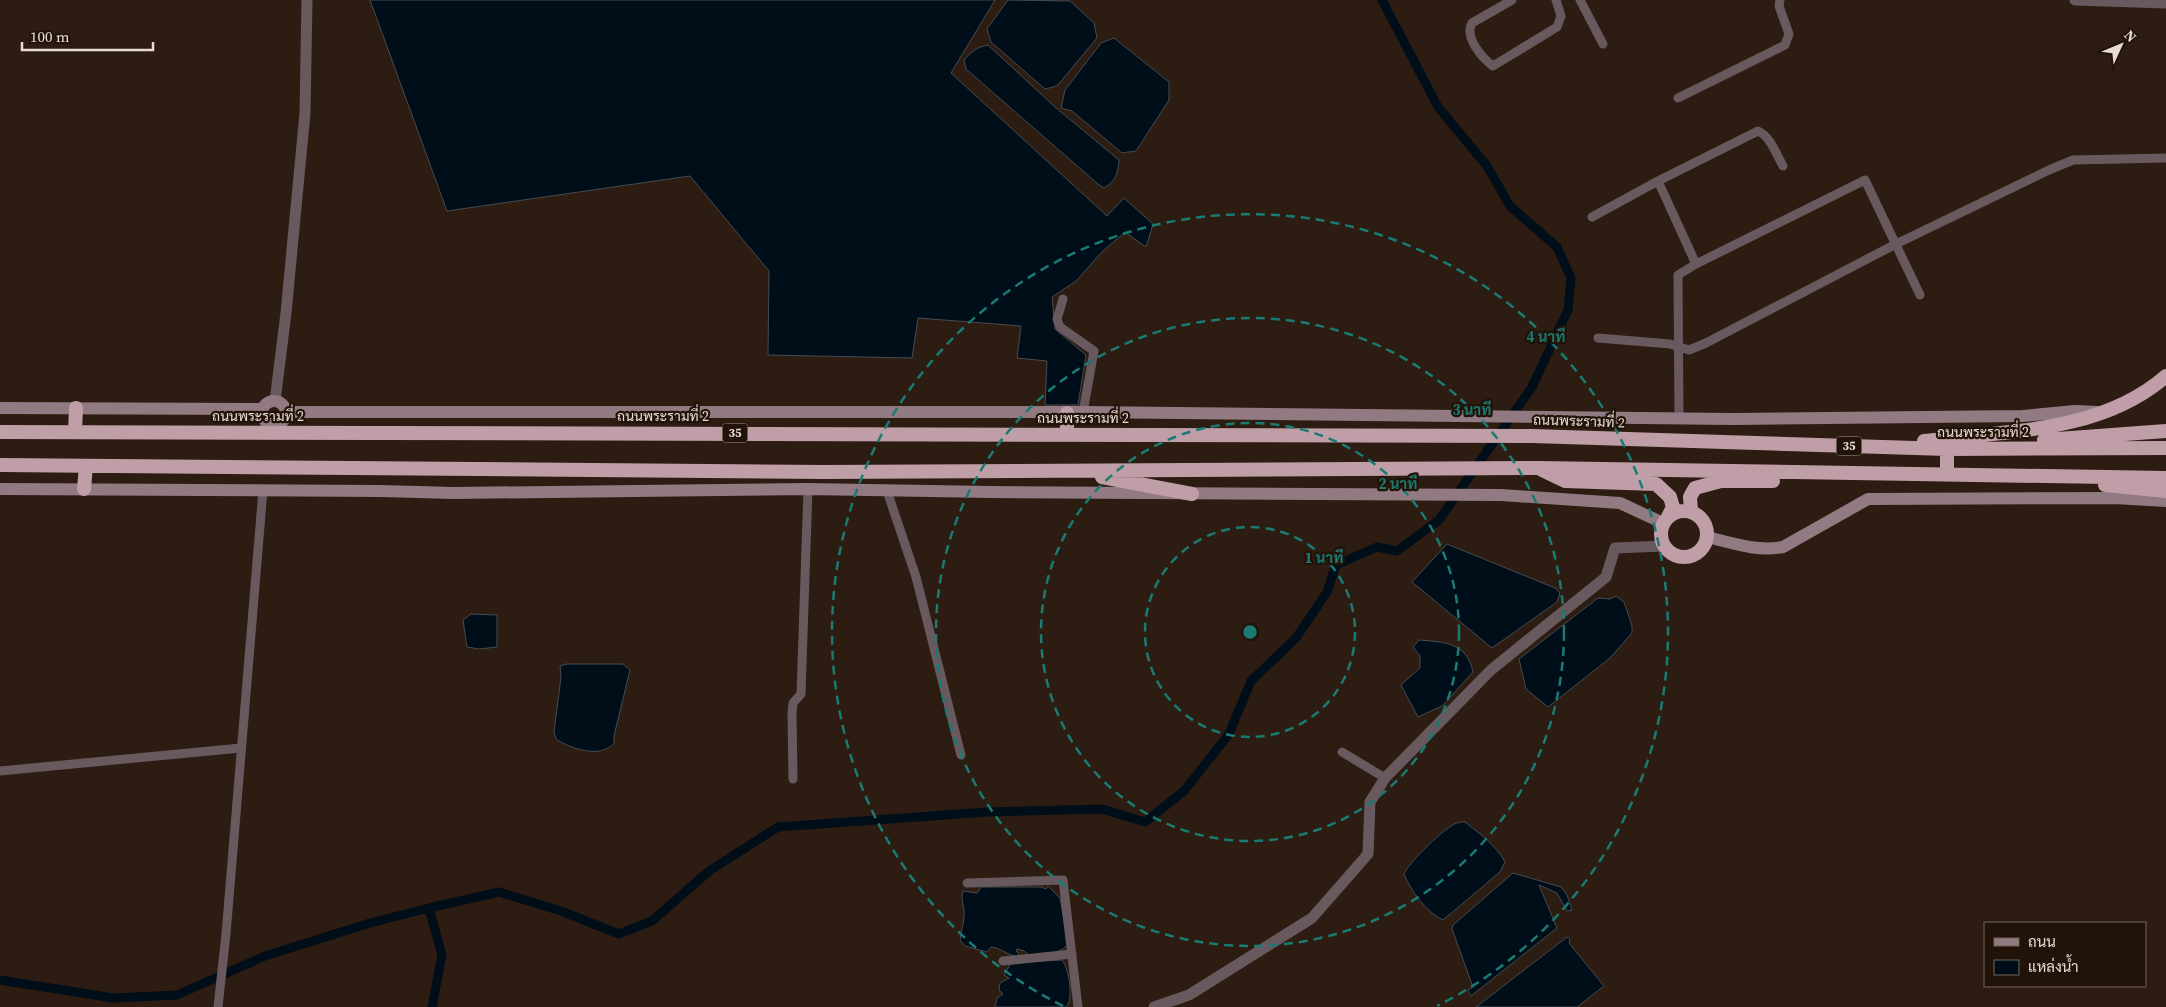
<svg xmlns="http://www.w3.org/2000/svg" width="2166" height="1007" viewBox="0 0 2166 1007" font-family="'Source Serif 4',Sarabun,serif">
	<rect width="100%" height="100%" fill="#2c1c11"/>
	<path fill="#000e19" stroke="#464c52" d="M 370,0 L 995,0 L 951,73 L 1107,216 L 1124,198 L 1153,224 L 1146,247 L 1125,232 L 1102,252 L 1076,281 L 1052,297 L 1055,329 L 1086,355 L 1078,405 L 1045,405 L 1047,361 L 1017,358 L 1021,326 L 918,318 L 912,358 L 768,355 L 769,271 L 690,176 L 447,211 Z
		M 1008,0 L 1070,1 L 1094,23 L 1097,38 L 1057,86 L 1045,89 L 991,42 L 987,29 Z
		M 1114,38 L 1169,82 L 1169,100 L 1136,151 L 1122,153 L 1072,111 L 1061,108 L 1065,90 L 1101,43 Z
		M 988,45 L 1055,107 L 1119,160 C 1118,173 1116,181 1104,188 L 1099,185 L 966,69 L 964,60 C 971,52 977,47 988,45 Z
		M 1447,544 L 1555,588 L 1560,593 L 1557,602 L 1492,648 L 1412,582 Z
		M 1616,596 L 1624,602 L 1632,626 L 1632,633 L 1610,658 L 1548,707 L 1526,689 L 1519,659 L 1598,598 L 1610,599 Z
		M 471,614 L 497,615 L 497,647 L 479,649 L 467,647 L 463,620 Z
		M 1419,640 C 1444,642 1467,642 1473,672 L 1442,706 L 1418,717 L 1401,685 L 1420,668 L 1420,656 L 1413,647 Z
		M 567,664 L 623,664 L 630,670 L 614,736 L 614,743 C 601,759 571,749 556,739 L 554,732 L 561,677 L 560,666 Z
		M 1465,822 C 1479,833 1497,846 1505,862 L 1500,872 L 1443,920 C 1426,912 1411,891 1404,874 C 1409,862 1446,826 1457,823 C 1460,822 1462,822 1465,822 Z
		M 1513,873 L 1561,887 L 1567,895 L 1572,910 L 1567,911 L 1557,893 L 1539,885 L 1557,928 L 1471,996 L 1468,990 L 1473,987 L 1452,929 L 1453,925 Z
		M 1048,886 L 1060,898 L 1068,944 C 1061,955 1041,954 1029,955 L 1024,951 L 1017,949 L 1016,951 L 1019,954 L 1018,957 C 1008,956 1002,948 991,947 L 987,952 L 965,946 L 960,940 C 961,931 964,923 964,915 C 965,906 960,900 963,891 L 977,893 L 981,887 L 1041,887 L 1046,889 Z
		M 1567,937 L 1570,939 L 1569,943 L 1604,986 L 1577,1007 L 1476,1007 Z
		M 1062,960 C 1069,968 1074,999 1066,1007 L 995,1007 L 997,998 L 1003,994 L 999,990 L 1000,983 L 1009,978 L 1004,975 L 1011,963 Z"/>
	<g fill="none" stroke-linecap="round" stroke-linejoin="round">
		<path stroke="#000e19" stroke-width="9" d="M 429,908 L 499,892 L 561,911 L 619,934 L 652,921 L 709,871 L 778,827 L 987,812 L 1102,809 L 1145,822 L 1184,791 L 1229,734 L 1251,681 L 1296,638 L 1327,592 L 1336,565 L 1377,547 L 1397,551 L 1439,520 L 1532,387 L 1568,310 L 1571,278 L 1557,247 L 1510,206 L 1487,166 L 1438,107 L 1382,0
			M 0,980 L 113,998 L 177,995 L 265,956 L 370,923 L 429,908 L 442,955 L 432,1007"/>
		<path stroke="#68595e" stroke-width="9" d="M 1512,0 L 1472,23 C 1464,37 1482,58 1493,66 L 1557,27 L 1561,16 L 1556,0
			M 1580,0 L 1603,44
			M 1678,98 L 1785,45 L 1789,34 L 1779,6 L 1780,0
			M 1658,181 L 1696,264
			M 1592,217 L 1658,181 L 1758,131 C 1771,137 1776,154 1783,166
			M 1063,299 L 1057,319 L 1060,327 L 1094,351 L 1083,412
			M 1598,338 L 1670,344 L 1689,350 L 1706,343 L 1896,244 L 2049,170 L 2073,160 L 2166,158
			M 1679,419 L 1678,275 L 1696,264 L 1865,180 L 1920,295
			M 887,491 L 916,577 L 961,755
			M 1342,752 L 1385,778
			M 0,771 L 241,748
			M 793,779 L 792,714 L 793,703 L 801,694 L 808,489
			M 967,883 L 1063,880 L 1078,1007
			M 1003,961 L 1072,954
			M 218,1007 L 226,934 L 263,490"/>
		<path stroke="#68595e" stroke-width="11" d="M 2075,0 L 2166,3
			M 275,401 L 286,313 L 305,113 L 307,0
			M 1154,1007 L 1189,995 L 1312,918 L 1368,854 L 1370,802 L 1385,778 L 1491,670 L 1606,577 L 1615,548 L 1664,546"/>
		<path stroke="#917a81" stroke-width="12" d="M262 413a12 12 0 1 1 24 0a12 12 0 1 1-24 0Z
			M 0,408 L 263,409
			M 286,412 L 1083,412 L 1733,419 L 2023,416 L 2075,411 L 2099,412
			M 0,489 L 380,491 L 454,493 L 808,489 L 991,492 L 1501,495 L 1620,503 L 1663,523
			M 1707,537 C 1732,543 1757,552 1783,547 L 1868,499 L 2115,498 L 2166,501"/>
		<path stroke="#c09ea8" stroke-width="14" d="M 0,432 L 1532,436 L 1947,449 L 2166,448
			M 75,432 L 76,408
			M 1067,435 L 1067,413
			M 2044,440 L 2166,431
			M 1924,441 C 2005,431 2101,433 2166,376
			M 0,465 L 823,472 L 1539,468 L 2166,478
			M 1542,470 L 1565,481 L 1656,484 L 1670,497 L 1673,507 L 1668,517
			M 1947,474 L 1947,449 L 1956,448
			M 1102,477 L 1192,494
			M 2105,485 L 2166,491
			M 84,489 L 86,466
			M1661 534a23 23 0 1 1 46 0a23 23 0 1 1-46 0Z
			M 1691,511 L 1690,497 L 1695,488 L 1721,481 L 1773,481"/>
	</g>
	<g fill="none" stroke="#1a7b73" stroke-width="2.5" stroke-dasharray="9 6">
		<circle cx="1250" cy="632" r="105"/>
		<circle cx="1250" cy="632" r="209"/>
		<circle cx="1250" cy="632" r="314"/>
		<path d="M1063 1006A418 418 0 1 1 1437 1006"/>
	</g>
	<g text-anchor="middle" dominant-baseline="central" stroke-width="4.5" stroke-linejoin="round" paint-order="stroke">
		<g fill="#221308" stroke="#ada098" stroke-width="1">
			<rect x="722.5" y="423.5" width="25" height="19" rx="4"/>
			<rect x="1836.5" y="436.5" width="25" height="19" rx="4"/>
		</g>
		<g font-size="12" font-weight="bold" fill="#e8ddd6">
			<text x="735" y="433">35</text>
			<text x="1849" y="446">35</text>
		</g>
		<g font-size="14" fill="#e8ddd6" stroke="#221308">
			<text x="258" y="416">ถนนพระรามที่ 2</text>
			<text x="663" y="416">ถนนพระรามที่ 2</text>
			<text x="1083" y="418">ถนนพระรามที่ 2</text>
			<text transform="translate(1579 421) rotate(2)">ถนนพระรามที่ 2</text>
			<text x="1983" y="432">ถนนพระรามที่ 2</text>
		</g>
	</g>
	<circle cx="1250" cy="632" r="8" fill="#1a7b73" stroke="#221308" stroke-width="2.5"/>
	<g font-size="15" text-anchor="middle" font-weight="bold" fill="#1a7b73" stroke="#221308" stroke-width="4.5" stroke-linejoin="round" paint-order="stroke">
		<text x="1546" y="342">4 นาที</text>
		<text x="1472" y="415">3 นาที</text>
		<text x="1398" y="489">2 นาที</text>
		<text x="1324" y="563">1 นาที</text>
	</g>
	<rect x="1984" y="922" width="162" height="65" fill="#221308" stroke="#71645a"/>
	<rect x="1994" y="938" width="25" height="8" fill="#917a81" stroke="#71645a"/>
	<text x="2028" y="947" font-size="15" fill="#e8ddd6">ถนน</text>
	<rect x="1994" y="960" width="25" height="15" fill="#000e19" stroke="#71645a"/>
	<text x="2028" y="972" font-size="15" fill="#e8ddd6">แหล่งน้ำ</text>
	<g transform="translate(2121 45) rotate(46)" stroke="#221308" stroke-width="4" paint-order="stroke">
	<path d="M0-4L9 19L0 12L-9 19Z" fill="#e8ddd6"/>
	<text y="-8" font-size="14" font-weight="bold" text-anchor="middle" fill="#e8ddd6">N</text>
	</g>
	<path d="M22 42v8h131v-8" fill="none" stroke="#e8ddd6" stroke-width="2.5"/>
	<text x="30" y="42" font-size="15" fill="#e8ddd6" stroke="#221308" stroke-width="4" paint-order="stroke">100 m</text>
</svg>
